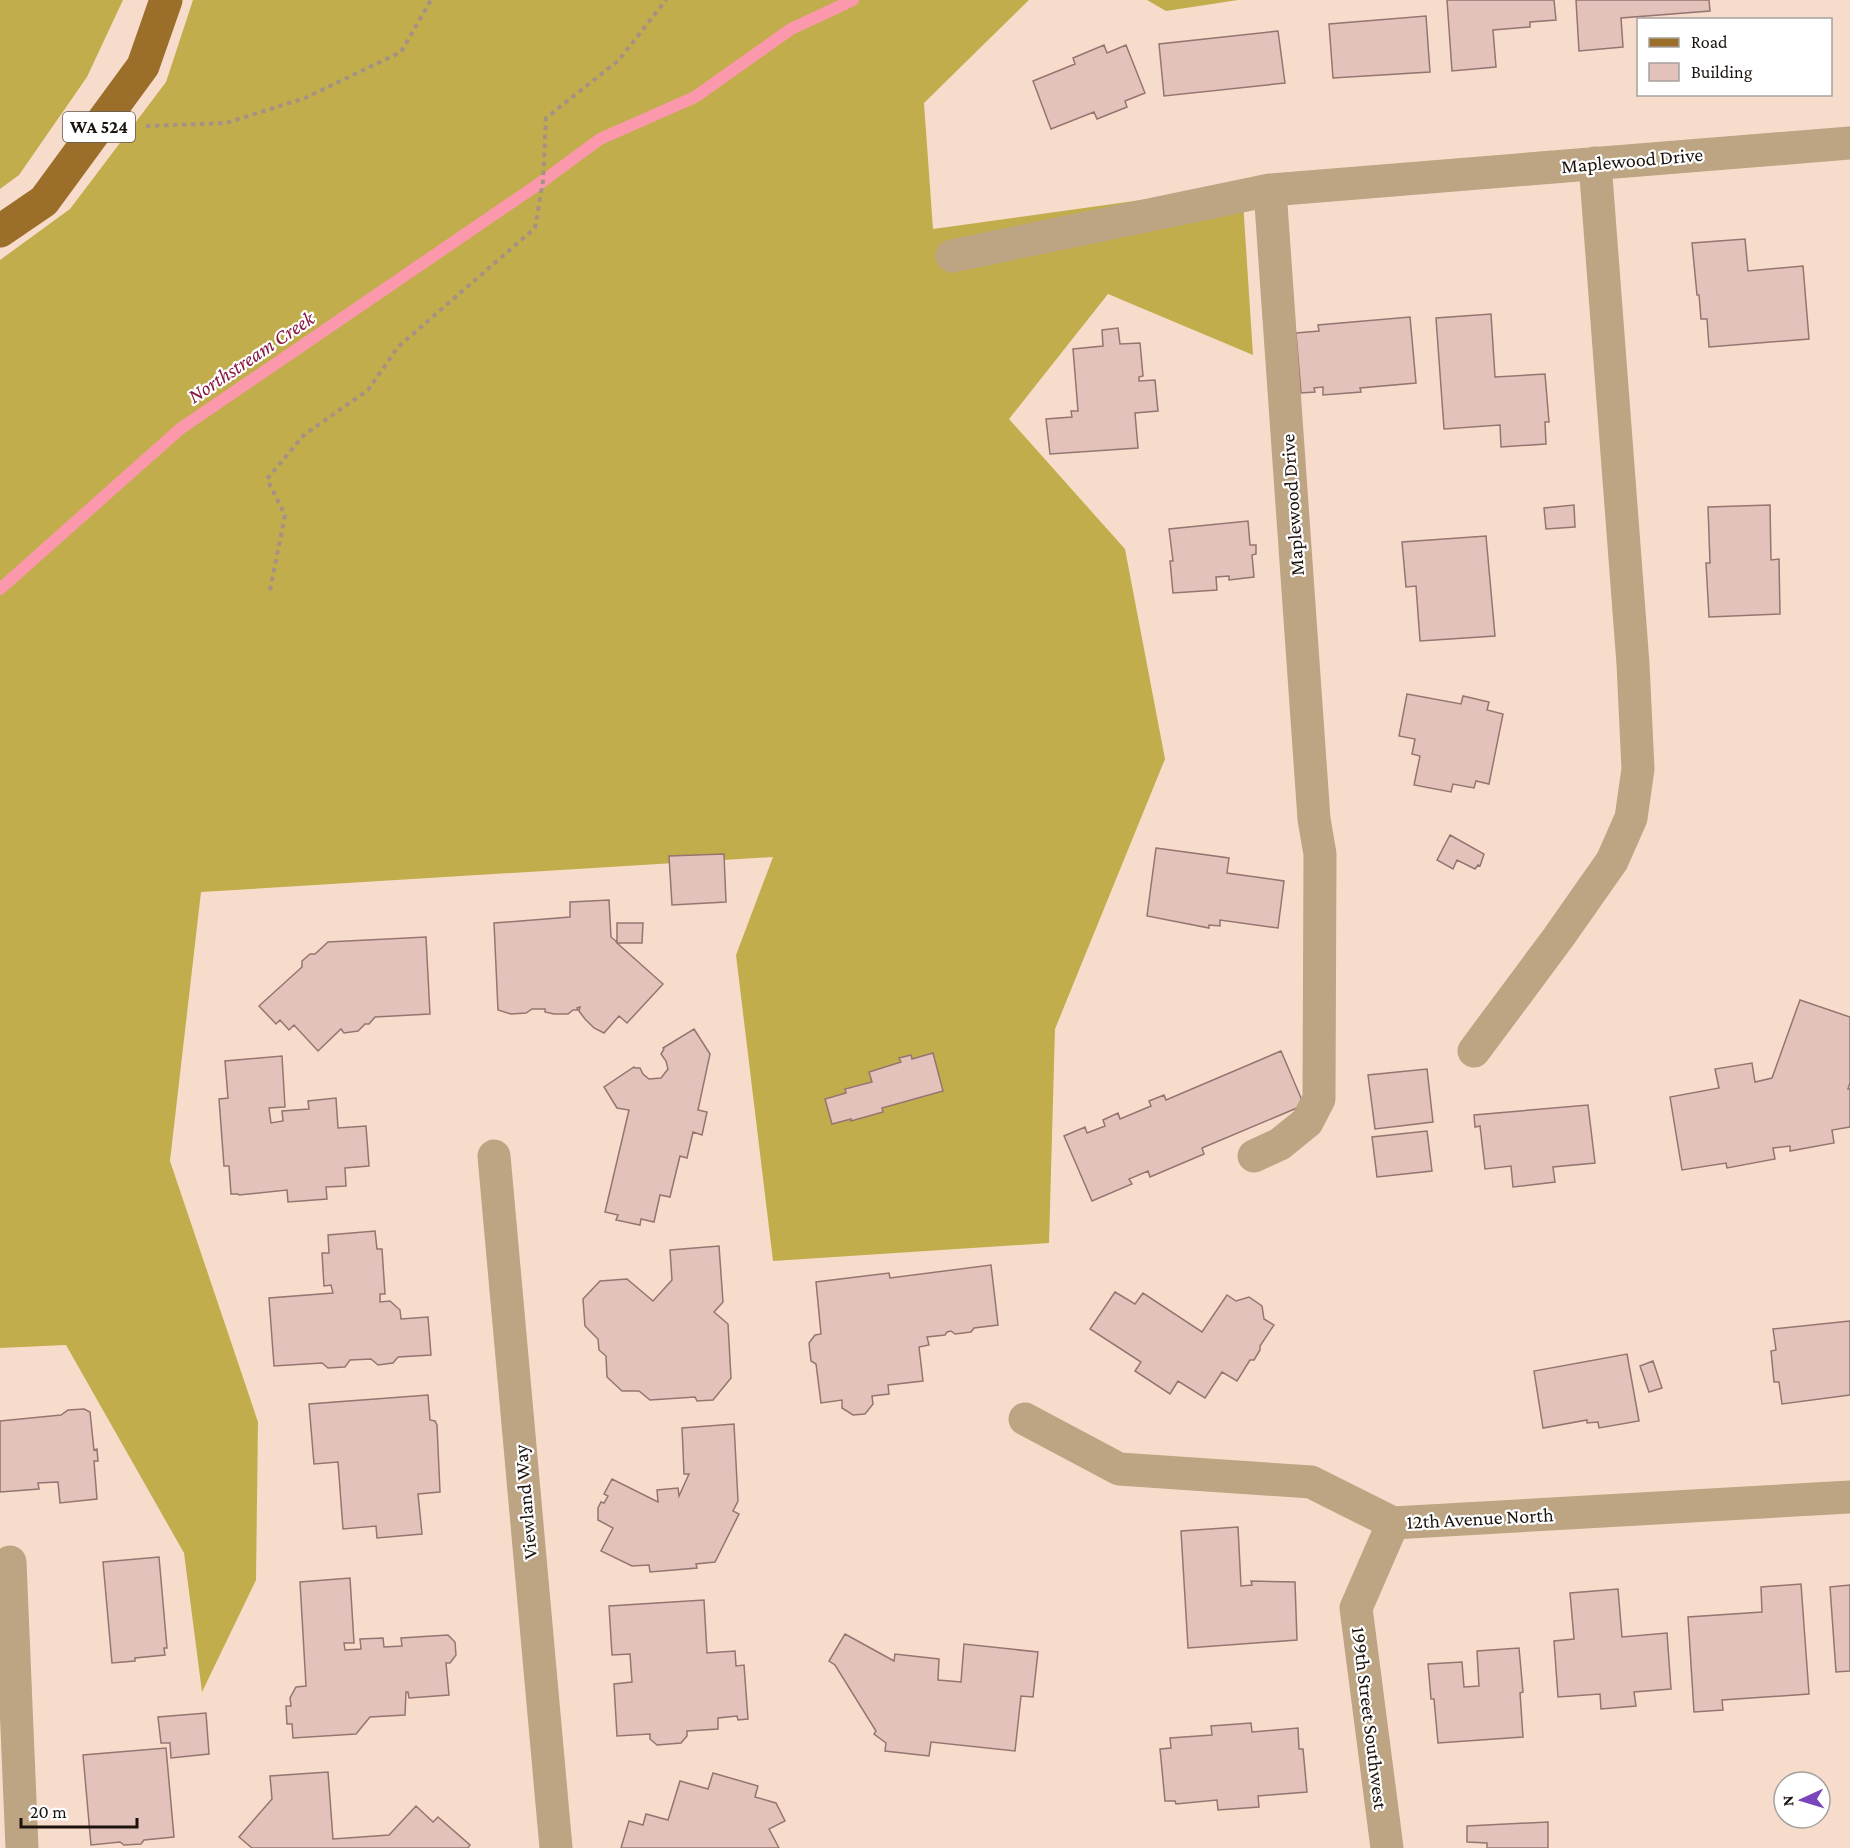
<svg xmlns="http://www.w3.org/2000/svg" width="1850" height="1848" viewBox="0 0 1850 1848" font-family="'Crimson Pro',serif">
	<rect width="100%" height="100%" fill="#f8dccb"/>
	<path fill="#c2ad4c" d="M 0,0 L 123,0 L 87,77 L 19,175 L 0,189 Z
		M 193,0 L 1029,0 L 924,103 L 933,229 L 1242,186 L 1253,355 L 1108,294 L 1009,419 L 1125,549 L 1165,759 L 1055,1029 L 1049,1243 L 773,1261 L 736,955 L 773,857 L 201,892 L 170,1161 L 258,1422 L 256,1580 L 202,1692 L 184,1553 L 66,1345 L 0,1348 L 0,260 L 70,209 L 166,82 Z
		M 1147,0 L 1238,0 L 1166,11 Z"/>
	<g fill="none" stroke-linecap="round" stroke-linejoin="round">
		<path stroke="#fb98ac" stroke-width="12" d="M 0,589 L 180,429 L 543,181 L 600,139 L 695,97 L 791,29 L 853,0"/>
	</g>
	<path fill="#e3c2bc" stroke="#947570" stroke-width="1.5" d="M 1447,0 L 1554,0 L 1556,20 L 1530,22 L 1530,27 L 1493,30 L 1496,67 L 1452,71 Z
		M 1576,0 L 1709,0 L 1710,11 L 1621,18 L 1623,47 L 1579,51 Z
		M 1426,16 L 1430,72 L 1333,78 L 1329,24 Z
		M 1278,31 L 1285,83 L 1164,96 L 1159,44 Z
		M 1104,45 L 1107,53 L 1126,45 L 1145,93 L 1125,101 L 1127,107 L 1097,119 L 1094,112 L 1051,129 L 1033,81 L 1075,64 L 1073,58 Z
		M 1745,239 L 1748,271 L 1803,266 L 1809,339 L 1709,347 L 1707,319 L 1701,319 L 1699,295 L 1697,295 L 1692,243 Z
		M 1491,314 L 1495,377 L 1545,374 L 1549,422 L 1545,422 L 1546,444 L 1501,447 L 1500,425 L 1444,429 L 1436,318 Z
		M 1410,317 L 1416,383 L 1360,388 L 1361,392 L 1323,395 L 1323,387 L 1314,388 L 1315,392 L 1301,393 L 1296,333 L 1319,331 L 1318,325 Z
		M 1118,328 L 1120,344 L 1140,343 L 1143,376 L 1139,377 L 1139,381 L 1155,380 L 1158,411 L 1135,413 L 1138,448 L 1050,454 L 1046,419 L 1072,417 L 1071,411 L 1078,411 L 1073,349 L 1103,346 L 1102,330 Z
		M 1574,505 L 1575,527 L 1546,529 L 1544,508 Z
		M 1770,505 L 1771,560 L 1779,559 L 1780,614 L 1709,617 L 1706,563 L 1710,563 L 1708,507 Z
		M 1248,521 L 1250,545 L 1256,545 L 1256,554 L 1252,555 L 1254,577 L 1229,580 L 1229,576 L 1216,577 L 1217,590 L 1173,593 L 1170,561 L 1173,561 L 1169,529 Z
		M 1486,536 L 1495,636 L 1420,641 L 1416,586 L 1406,587 L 1402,542 Z
		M 1407,694 L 1461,704 L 1463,696 L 1489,702 L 1487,710 L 1503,714 L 1489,784 L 1476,781 L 1474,788 L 1453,784 L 1451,792 L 1414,785 L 1420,756 L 1412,754 L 1415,739 L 1399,736 Z
		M 1450,835 L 1484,854 L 1480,866 L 1478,865 L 1475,869 L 1457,860 L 1453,869 L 1437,860 Z
		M 1156,848 L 1229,858 L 1227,873 L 1284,881 L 1278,928 L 1220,920 L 1220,926 L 1209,925 L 1209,928 L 1147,916 Z
		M 724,854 L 726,902 L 672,905 L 669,856 Z
		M 609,900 L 611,937 L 617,942 L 617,923 L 643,923 L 642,943 L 617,943 L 663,984 L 627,1023 L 619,1016 L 604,1033 L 594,1028 L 585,1019 L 579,1011 L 580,1007 L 577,1008 L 578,1010 L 573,1010 L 568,1014 L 554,1014 L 545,1012 L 545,1009 L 532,1009 L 526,1013 L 511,1014 L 498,1010 L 494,923 L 570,917 L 570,902 Z
		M 426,937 L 430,1014 L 375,1017 L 369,1024 L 365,1024 L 358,1031 L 344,1033 L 341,1029 L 318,1051 L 294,1025 L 289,1030 L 280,1020 L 276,1024 L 259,1006 L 302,967 L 302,961 L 310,954 L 315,954 L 328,942 Z
		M 1800,1000 L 1850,1017 L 1850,1083 L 1848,1089 L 1850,1089 L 1850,1127 L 1832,1130 L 1834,1143 L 1790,1151 L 1790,1146 L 1773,1148 L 1775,1159 L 1727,1168 L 1726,1163 L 1682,1170 L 1670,1097 L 1719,1088 L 1715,1069 L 1752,1063 L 1755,1082 L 1772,1078 Z
		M 694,1029 L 710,1054 L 698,1110 L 707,1112 L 702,1135 L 693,1132 L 687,1158 L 680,1156 L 670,1197 L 660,1195 L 654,1222 L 641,1219 L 640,1225 L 616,1220 L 618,1215 L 605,1212 L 629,1110 L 617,1108 L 604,1087 L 634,1067 L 635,1068 L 640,1068 L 643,1074 L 649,1079 L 661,1078 L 668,1069 L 666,1061 L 661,1054 L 664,1049 L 663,1048 Z
		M 1281,1051 L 1304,1105 L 1202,1148 L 1204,1154 L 1150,1177 L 1148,1171 L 1129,1179 L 1132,1184 L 1092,1201 L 1064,1136 L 1085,1127 L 1087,1133 L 1105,1126 L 1103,1120 L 1118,1113 L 1120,1119 L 1151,1106 L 1149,1101 L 1164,1095 L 1166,1100 Z
		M 933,1053 L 943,1091 L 882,1108 L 883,1112 L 851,1121 L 851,1119 L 832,1124 L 825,1099 L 846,1093 L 845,1089 L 872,1082 L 869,1072 L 901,1062 L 899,1058 L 911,1055 L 912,1059 Z
		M 282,1056 L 285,1107 L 269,1108 L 271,1123 L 283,1121 L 282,1111 L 309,1109 L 308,1101 L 336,1098 L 338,1128 L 366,1126 L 369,1166 L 345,1168 L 346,1186 L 326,1187 L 327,1199 L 288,1202 L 287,1190 L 239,1195 L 238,1194 L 231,1194 L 229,1166 L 224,1166 L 219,1099 L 228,1098 L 225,1061 Z
		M 1427,1069 L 1433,1122 L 1375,1129 L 1368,1075 Z
		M 1588,1105 L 1595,1163 L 1553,1167 L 1555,1182 L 1513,1187 L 1511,1166 L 1485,1169 L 1480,1126 L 1475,1127 L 1474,1115 Z
		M 1427,1131 L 1432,1171 L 1377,1177 L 1372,1137 Z
		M 375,1231 L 377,1249 L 382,1249 L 385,1294 L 380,1294 L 380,1302 L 390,1301 L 400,1310 L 401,1319 L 428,1317 L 431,1355 L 398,1357 L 393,1363 L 378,1365 L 371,1359 L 350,1360 L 345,1367 L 328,1368 L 322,1363 L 274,1366 L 269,1298 L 333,1293 L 331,1285 L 324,1286 L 322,1253 L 329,1253 L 328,1235 Z
		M 719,1246 L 723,1302 L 714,1312 L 728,1324 L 731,1378 L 713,1400 L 697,1401 L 695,1397 L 650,1400 L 639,1391 L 622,1391 L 607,1377 L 606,1356 L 599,1350 L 598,1339 L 585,1326 L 583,1299 L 600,1281 L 627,1279 L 653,1301 L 672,1280 L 670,1250 Z
		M 991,1265 L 998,1325 L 974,1328 L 971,1332 L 955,1334 L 951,1331 L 947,1332 L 945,1335 L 927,1337 L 929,1345 L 919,1347 L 923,1381 L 888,1385 L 889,1394 L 872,1396 L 873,1404 L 865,1414 L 853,1415 L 842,1408 L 842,1400 L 821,1403 L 816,1364 L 811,1361 L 809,1343 L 815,1335 L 821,1334 L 816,1282 L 889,1273 L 890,1278 Z
		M 1115,1292 L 1135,1304 L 1143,1293 L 1202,1332 L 1227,1295 L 1236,1301 L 1249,1297 L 1262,1306 L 1264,1319 L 1274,1325 L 1260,1346 L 1260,1350 L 1254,1360 L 1250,1360 L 1237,1381 L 1222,1372 L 1205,1398 L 1178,1381 L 1170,1394 L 1135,1371 L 1141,1362 L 1090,1329 Z
		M 1850,1321 L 1850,1395 L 1782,1404 L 1779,1382 L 1774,1382 L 1771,1351 L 1776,1350 L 1773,1329 Z
		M 1627,1354 L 1639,1421 L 1599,1428 L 1598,1422 L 1587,1423 L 1587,1420 L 1543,1428 L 1534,1371 Z
		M 1653,1361 L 1662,1388 L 1649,1392 L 1640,1366 Z
		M 428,1395 L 430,1420 L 435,1421 L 437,1425 L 440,1492 L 418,1494 L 422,1534 L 377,1538 L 376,1526 L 343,1529 L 338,1462 L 314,1464 L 309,1404 Z
		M 84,1409 L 90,1412 L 94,1450 L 97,1449 L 98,1461 L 94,1461 L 97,1499 L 60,1503 L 58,1482 L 38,1483 L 39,1489 L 0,1492 L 0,1421 L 61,1415 L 68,1410 Z
		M 734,1424 L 738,1501 L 733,1511 L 739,1514 L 715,1562 L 696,1564 L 697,1568 L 650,1572 L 649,1565 L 632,1566 L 601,1551 L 613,1528 L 598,1520 L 598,1508 L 601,1502 L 604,1503 L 608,1496 L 604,1494 L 612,1479 L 658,1502 L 657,1490 L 678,1488 L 679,1496 L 689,1474 L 684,1474 L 682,1428 Z
		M 1238,1527 L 1241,1586 L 1252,1585 L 1251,1581 L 1295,1582 L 1297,1640 L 1188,1648 L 1181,1531 Z
		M 159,1557 L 167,1648 L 164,1648 L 165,1655 L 135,1658 L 135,1661 L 112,1663 L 103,1562 Z
		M 350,1578 L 354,1643 L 344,1643 L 345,1650 L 361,1649 L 360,1639 L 383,1638 L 384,1647 L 402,1646 L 401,1638 L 448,1635 L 455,1642 L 456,1655 L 450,1663 L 446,1663 L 449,1695 L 409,1698 L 408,1692 L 406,1692 L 405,1715 L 370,1717 L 356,1734 L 293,1738 L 292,1724 L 287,1724 L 286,1706 L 291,1706 L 290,1698 L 296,1687 L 306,1686 L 300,1582 Z
		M 1801,1584 L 1809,1694 L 1722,1700 L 1723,1710 L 1694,1712 L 1688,1617 L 1762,1612 L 1761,1587 Z
		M 1850,1585 L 1850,1671 L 1836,1672 L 1830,1587 Z
		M 1618,1589 L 1622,1637 L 1667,1633 L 1671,1689 L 1634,1692 L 1636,1706 L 1601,1709 L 1600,1694 L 1558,1697 L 1554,1641 L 1574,1639 L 1570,1593 Z
		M 704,1600 L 707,1653 L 735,1651 L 736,1666 L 744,1665 L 748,1719 L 738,1720 L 737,1716 L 718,1718 L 718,1729 L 687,1731 L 687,1736 L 681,1743 L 657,1745 L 650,1739 L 650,1734 L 617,1736 L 614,1684 L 632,1682 L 630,1654 L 612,1655 L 609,1606 Z
		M 845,1634 L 894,1661 L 895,1654 L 939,1659 L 938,1680 L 961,1682 L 964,1644 L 1038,1652 L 1033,1697 L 1021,1696 L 1015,1751 L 931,1742 L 929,1756 L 885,1751 L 886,1743 L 874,1734 L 876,1731 L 835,1665 L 829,1661 Z
		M 1519,1648 L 1523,1692 L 1520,1693 L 1523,1737 L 1438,1743 L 1434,1699 L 1431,1699 L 1428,1664 L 1462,1662 L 1464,1687 L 1479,1686 L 1477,1651 Z
		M 206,1713 L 209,1754 L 171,1758 L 170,1743 L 161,1743 L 158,1717 Z
		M 1251,1723 L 1252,1732 L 1298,1728 L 1299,1749 L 1303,1749 L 1307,1792 L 1258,1796 L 1259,1807 L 1218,1810 L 1217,1800 L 1176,1804 L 1175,1801 L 1165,1801 L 1160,1749 L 1171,1748 L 1170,1738 L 1212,1735 L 1211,1726 Z
		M 166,1748 L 174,1837 L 144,1840 L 141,1844 L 124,1845 L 120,1842 L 91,1845 L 83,1755 Z
		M 328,1772 L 333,1839 L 389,1835 L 416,1806 L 433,1822 L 438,1817 L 470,1845 L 468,1848 L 252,1848 L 239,1837 L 272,1799 L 270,1776 Z
		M 713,1773 L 758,1786 L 755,1797 L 776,1803 L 785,1821 L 769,1829 L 779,1848 L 621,1848 L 629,1821 L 643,1825 L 646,1814 L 668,1820 L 680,1781 L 708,1789 Z
		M 1548,1822 L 1548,1848 L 1487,1848 L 1487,1843 L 1467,1842 L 1467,1826 Z"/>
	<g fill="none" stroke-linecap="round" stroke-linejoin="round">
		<path stroke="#a69184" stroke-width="4" stroke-dasharray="4.5 4.5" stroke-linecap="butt" d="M 146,126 L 226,123 L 305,98 L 401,52 L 431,0
			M 270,590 L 285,515 L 267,479 L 304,435 L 368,390 L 398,347 L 535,228 L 543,181 L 546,118 L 619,60 L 666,0"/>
		<path stroke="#bda483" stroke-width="33" d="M 952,256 L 1270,190 L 1850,143
			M 1474,1051 L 1558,938 L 1612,861 L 1631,818 L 1638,769 L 1633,664 L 1595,163
			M 494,1156 L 556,1848
			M 1254,1156 L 1280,1144 L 1307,1122 L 1319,1099 L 1320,854 L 1314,819 L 1270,190
			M 1025,1419 L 1119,1469 L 1311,1482 L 1393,1523 L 1850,1497
			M 10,1562 L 22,1848
			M 1387,1848 L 1356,1608 L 1393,1523"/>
		<path stroke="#9b6e29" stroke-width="33" d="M 0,231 L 44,201 L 143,66 L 166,0"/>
	</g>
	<g text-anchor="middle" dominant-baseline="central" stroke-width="4.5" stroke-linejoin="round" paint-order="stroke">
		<rect fill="#fff" stroke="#615a56" stroke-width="1.5" x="63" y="112" width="72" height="30" rx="4.5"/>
		<g font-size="18" font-weight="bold" fill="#1d130d">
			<text x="99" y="127">WA 524</text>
		</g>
		<g font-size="20" fill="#1d130d" stroke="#fff">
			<text transform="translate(1632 160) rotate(-5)">Maplewood Drive</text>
			<text transform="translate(1292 505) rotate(-94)">Maplewood Drive</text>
			<text transform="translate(525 1502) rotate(-95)">Viewland Way</text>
			<text transform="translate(1480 1518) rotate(-3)">12th Avenue North</text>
			<text transform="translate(1370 1718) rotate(83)">199th Street Southwest</text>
		</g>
		<g font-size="21" font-style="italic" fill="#88153c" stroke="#fff">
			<text transform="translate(251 357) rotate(-34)">Northstream Creek</text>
		</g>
	</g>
	<rect x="1637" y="18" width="195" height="78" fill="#ffffff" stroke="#a5a19e" stroke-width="1.5"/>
	<rect x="1649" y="38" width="30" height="9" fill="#9b6e29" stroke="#a5a19e" stroke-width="1.5"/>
	<text x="1691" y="48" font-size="18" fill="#1d130d">Road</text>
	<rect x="1649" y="63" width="30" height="18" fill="#e3c2bc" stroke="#a5a19e" stroke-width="1.5"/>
	<text x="1691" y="78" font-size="18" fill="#1d130d">Building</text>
	<g transform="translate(1802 1800) rotate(266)"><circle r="28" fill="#ffffff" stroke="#a5a19e" stroke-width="1.5"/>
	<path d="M0-4.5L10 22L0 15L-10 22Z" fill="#7945bc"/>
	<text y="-9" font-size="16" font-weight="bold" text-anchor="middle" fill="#1d130d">N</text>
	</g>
	<path d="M21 1818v9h116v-9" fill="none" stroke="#1d130d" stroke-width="3"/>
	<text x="30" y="1818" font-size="18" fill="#1d130d" stroke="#ffffff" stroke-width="4.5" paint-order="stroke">20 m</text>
</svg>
